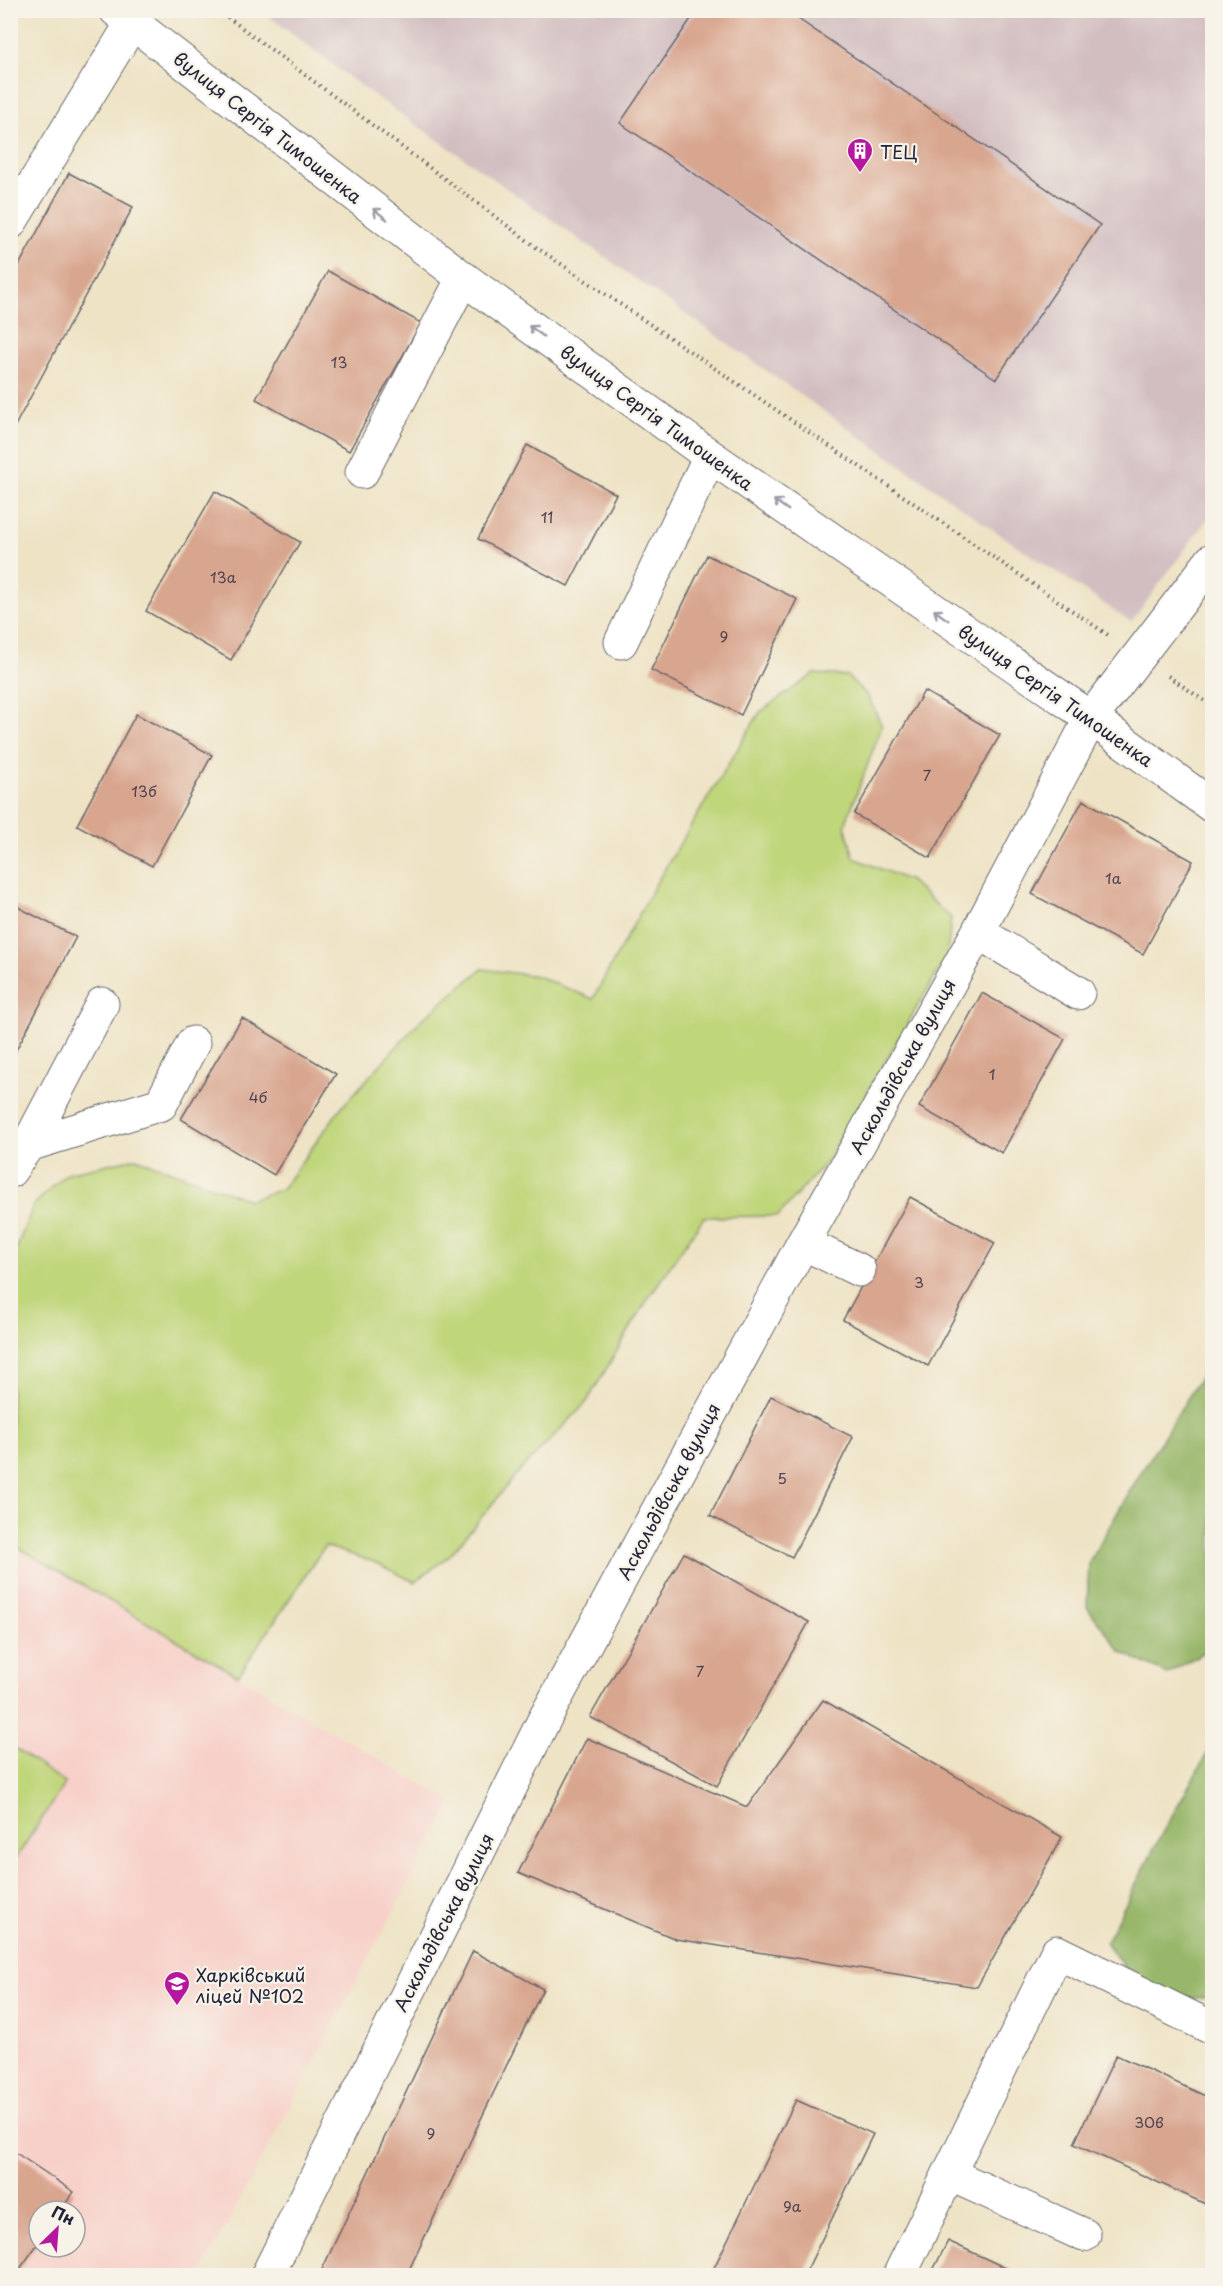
<svg xmlns="http://www.w3.org/2000/svg" width="1223" height="2286" viewBox="0 0 1223 2286" font-family="'Playpen Sans',sans-serif">
	<rect width="100%" height="100%" fill="#f7f3e8"/>
	<filter id="ink" filterUnits="userSpaceOnUse"><feTurbulence type="fractalNoise" baseFrequency=".0167" numOctaves="2"/><feDisplacementMap in="SourceGraphic" scale="12" xChannelSelector="R" yChannelSelector="G"/><feConvolveMatrix kernelMatrix="1 2 1 2 8 2 1 2 1" color-interpolation-filters="sRGB"/></filter>
	<filter id="wash" filterUnits="userSpaceOnUse"><feTurbulence type="fractalNoise" baseFrequency=".008" numOctaves="4" result="noise"/><feDisplacementMap in="SourceGraphic" scale="24" xChannelSelector="R" yChannelSelector="G"/><feGaussianBlur stdDeviation="1.35" result="paint"/><feColorMatrix in="noise" values="0 0 0 0 0 0 0 0 0 0 0 0 0 0 0 0 0 1.4 0 .05"/><feComposite in="paint" operator="in"/></filter>
	<g filter="url(#wash)">
		<rect width="100%" height="100%" fill="#eee3c5"/>
		<path fill="#f7d0c9" fill-rule="evenodd" d="M 11,1543 L 452,1802 L 200,2275 L 11,2276 ZM 39,2211 L 75,2211 L 75,2247 L 39,2247 Z"/>
		<path fill="#d2bec1" d="M 262,11 L 1212,11 L 1212,513 L 1131,622 L 989,527 L 361,86 Z"/>
		<path fill="#c0d67a" stroke="#717c5a" stroke-width="1.5" d="M 814,674 L 847,676 L 867,695 L 882,726 L 845,825 L 854,858 L 910,881 L 951,918 L 947,956 L 827,1161 L 778,1216 L 704,1217 L 649,1297 L 586,1403 L 517,1474 L 451,1554 L 415,1582 L 374,1562 L 325,1546 L 238,1676 L 11,1543 L 11,1263 L 33,1206 L 67,1173 L 136,1158 L 249,1200 L 282,1189 L 340,1109 L 421,1020 L 482,969 L 537,976 L 593,999 L 655,885 L 760,712 Z
			M 11,1746 L 65,1783 L 11,1866 Z"/>
		<path fill="#98b76a" stroke="#5d6c52" stroke-width="1.5" d="M 1212,1359 L 1212,1647 L 1167,1674 L 1121,1652 L 1087,1607 L 1089,1562 L 1137,1479 Z
			M 1212,1745 L 1212,1996 L 1180,2000 L 1129,1975 L 1106,1942 L 1160,1837 Z"/>
		<g id="blocks">
			<path fill="#d8a58e" d="M 697,10 L 785,10 L 1100,225 L 996,379 L 620,123 Z
				M 69,173 L 133,207 L 10,435 L 10,282 Z
				M 328,271 L 421,323 L 349,451 L 256,399 Z
				M 527,445 L 616,494 L 568,586 L 478,539 Z
				M 215,491 L 300,542 L 231,660 L 146,611 Z
				M 707,555 L 797,599 L 741,715 L 651,670 Z
				M 924,691 L 1000,735 L 930,858 L 854,814 Z
				M 136,714 L 212,755 L 152,866 L 77,825 Z
				M 1083,800 L 1193,861 L 1143,954 L 1032,894 Z
				M 10,903 L 76,937 L 14,1054 L 10,1052 Z
				M 982,993 L 1065,1039 L 1002,1153 L 919,1107 Z
				M 242,1018 L 336,1074 L 274,1175 L 181,1119 Z
				M 910,1197 L 995,1243 L 928,1366 L 843,1320 Z
				M 771,1396 L 853,1437 L 792,1557 L 710,1516 Z
				M 684,1553 L 809,1622 L 717,1786 L 590,1717 Z
				M 823,1700 L 1062,1837 L 977,1987 L 676,1939 L 518,1873 L 587,1738 L 747,1807 Z
				M 473,1951 L 543,1989 L 406,2276 L 319,2276 Z
				M 1116,2055 L 1212,2099 L 1212,2207 L 1074,2144 Z
				M 796,2100 L 873,2134 L 804,2276 L 710,2276 Z
				M 10,2149 L 74,2192 L 60,2211 L 39,2211 L 39,2242 L 15,2276 L 10,2276 Z
				M 948,2241 L 1023,2276 L 930,2276 Z"/>
		</g>
	</g>
	<g filter="url(#ink)">
		<use href="#blocks" fill-opacity="0" stroke="#69666b" stroke-width="1.5"/>
		<g fill="none" stroke-linecap="round" stroke-linejoin="round">
			<defs>
				<path id="minor" d="M 116,10 L 463,278 L 710,456 L 1091,718 L 1212,806
					M 10,223 L 132,23
					M 362,472 L 463,278
					M 621,642 L 710,456
					M 978,932 L 1078,993
					M 28,1145 L 161,1104 L 193,1043
					M 10,1171 L 28,1145 L 102,1004
					M 803,1243 L 859,1270
					M 949,2174 L 1084,2235
					M 267,2276 L 543,1722 L 803,1243 L 978,932 L 1091,718 L 1212,560
					M 899,2276 L 1057,1952 L 1212,2028"/>
			</defs>
			<use href="#minor" stroke="#69666b" stroke-width="35"/>
			<path stroke="#69666b" stroke-width="4" stroke-dasharray="1.5 4.5" stroke-linecap="butt" d="M 218,10 L 536,247 L 1108,635
				M 1168,676 L 1212,706"/>
			<use href="#minor" stroke="#fff" stroke-width="33"/>
		</g>
		<defs><path id="oneway-shaft" d="M-6 0H5M1.5-3L5.5 0L1.5 3" fill="none" stroke-width="1.6" stroke-linecap="round" stroke-linejoin="round" transform="scale(1.5)"/></defs>
		<g stroke="#9c9ca7">
			<use href="#oneway-shaft" transform="translate(380 214) rotate(-142)"/>
			<use href="#oneway-shaft" transform="translate(536 331) rotate(-144)"/>
			<use href="#oneway-shaft" transform="translate(781 505) rotate(-145)"/>
			<use href="#oneway-shaft" transform="translate(941 615) rotate(-145)"/>
		</g>
	</g>
	<defs>
		<symbol id="building-pin" viewBox="-11 -11 22 30"><path d="M0 17L-7.5 6A9.5 9.5 0 1 1 7.5 6Z" fill="#b5179e" stroke="#f7f3e8"/><path d="M-4-6H4V6H1V3H-1V6H-4ZM-2.5-4.3h1.7v1.8h-1.7ZM.8-4.3h1.7v1.8H.8ZM-2.5-1h1.7V.8h-1.7ZM.8-1h1.7V.8H.8Z" fill="#fff"/></symbol>
		<symbol id="school-pin" viewBox="-11 -11 22 30"><path d="M0 17L-7.5 6A9.5 9.5 0 1 1 7.5 6Z" fill="#b5179e" stroke="#f7f3e8"/><path d="M0-5L7-2L0 1L-7-2ZM-4 1L0 2.5L4 1V4Q0 6-4 4Z" fill="#fff"/></symbol>
	</defs>
	<g fill-rule="evenodd">
		<use href="#building-pin" x="845" y="136" width="30" height="40"/>
		<use href="#school-pin" x="162" y="1969" width="30" height="40"/>
	</g>
	<g text-anchor="middle" dominant-baseline="central" stroke-width="4.5" stroke-linejoin="round" paint-order="stroke">
		<g font-size="15" fill="#504350">
			<text x="339" y="361">13</text>
			<text x="547" y="516">11</text>
			<text x="223" y="576">13а</text>
			<text x="724" y="635">9</text>
			<text x="927" y="774">7</text>
			<text x="144" y="790">13б</text>
			<text x="1113" y="877">1а</text>
			<text x="992" y="1073">1</text>
			<text x="258" y="1096">4б</text>
			<text x="919" y="1281">3</text>
			<text x="782" y="1477">5</text>
			<text x="700" y="1670">7</text>
			<text x="1149" y="2121">30в</text>
			<text x="431" y="2132">9</text>
			<text x="792" y="2205">9а</text>
		</g>
		<g font-size="18" fill="#22223b" stroke="#f7f3e8">
			<text transform="translate(268 127) rotate(38)">вулиця Сергія Тимошенка</text>
			<text transform="translate(657 417) rotate(36)">вулиця Сергія Тимошенка</text>
			<text transform="translate(1056 695) rotate(35)">вулиця Сергія Тимошенка</text>
			<text transform="translate(902 1066) rotate(-61)">Аскольдівська вулиця</text>
			<text transform="translate(668 1491) rotate(-62)">Аскольдівська вулиця</text>
			<text transform="translate(443 1922) rotate(-63)">Аскольдівська вулиця</text>
		</g>
		<g font-size="18" fill="#22223b" stroke="#f7f3e8" text-anchor="start">
			<text x="880" y="151">ТЕЦ</text>
			<text x="196" y="1974">Харківський<tspan x="196" dy="21">ліцей №102</tspan></text>
		</g>
	</g>
	<rect width="1223" height="2286" fill="none" stroke="#f7f3e8" stroke-width="36"/>
	<g transform="translate(57 2229) rotate(25)"><circle r="28" fill="#f7f3e8" stroke="#a29fa3" stroke-width="1.5"/>
	<path d="M0-4.5L10 22L0 15L-10 22Z" fill="#b5179e"/>
	<text y="-9" font-size="16" font-weight="bold" text-anchor="middle" fill="#22223b">Пн</text>
	</g>
</svg>
